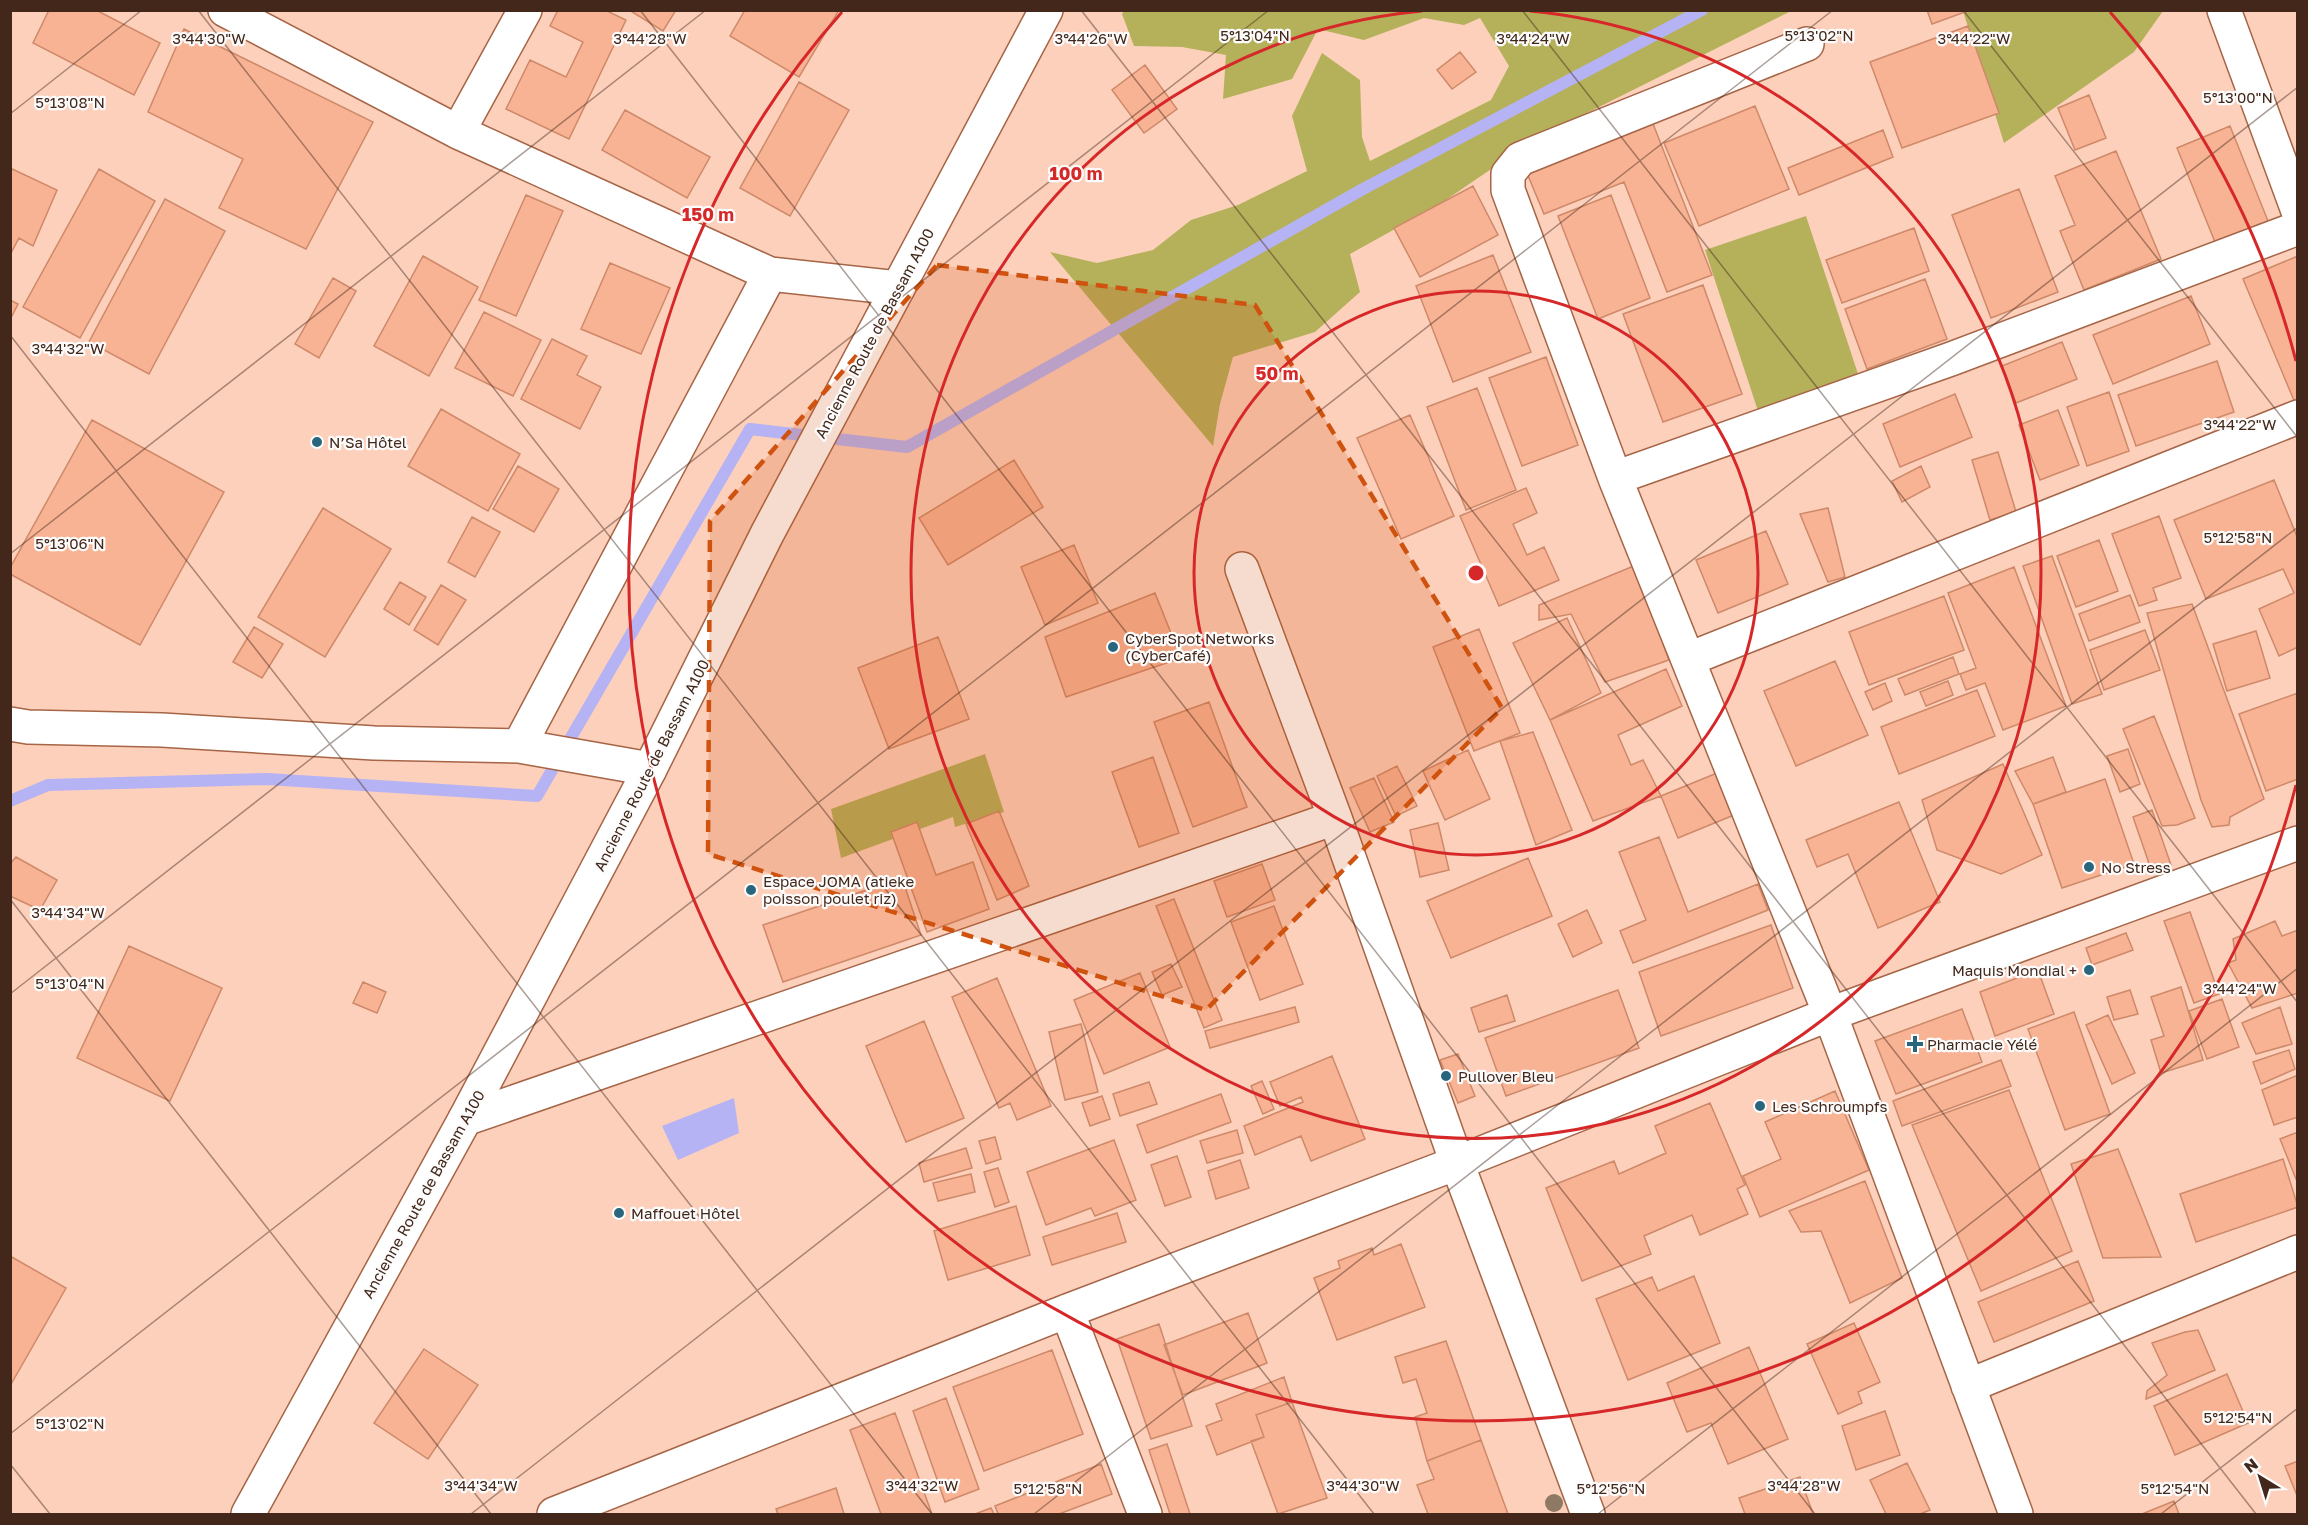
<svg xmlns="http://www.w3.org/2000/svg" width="2308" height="1525" viewBox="0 0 2308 1525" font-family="'Golos Text',sans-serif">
	<rect width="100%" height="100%" fill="#fdd0bc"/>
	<path fill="#b5b05a" d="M 1124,11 L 1791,11 L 1535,139 L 1440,204 L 1350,254 L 1360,292 L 1315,332 L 1233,357 L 1220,404 L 1213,446 L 1050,252 L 1097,263 L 1153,250 L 1191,220 L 1238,205 L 1307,171 L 1292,116 L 1322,53 L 1360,80 L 1362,137 L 1370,161 L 1491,100 L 1509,66 L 1480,18 L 1464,25 L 1424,18 L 1364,40 L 1318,29 L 1292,79 L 1223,99 L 1226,55 L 1182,47 L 1134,46 L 1122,14 Z
		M 1963,11 L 2163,11 L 2134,52 L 2004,143 Z
		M 1806,216 L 1861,383 L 1760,417 L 1705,250 Z
		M 985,754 L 1004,812 L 955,827 L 953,817 L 841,858 L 831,809 Z"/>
	<path fill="#b6b3f4" d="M 734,1098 L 739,1133 L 678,1160 L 662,1126 Z"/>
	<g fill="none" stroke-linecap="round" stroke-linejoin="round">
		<path stroke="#b6b3f4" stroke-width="12" d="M 10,801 L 48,785 L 267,779 L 537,796 L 750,429 L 907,447 L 1363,189 L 1702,10"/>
	</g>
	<path fill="#f8b394" stroke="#ce8969" stroke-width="1.5" d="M 49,10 L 96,10 L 160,43 L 134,95 L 33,43 Z
		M 558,10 L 605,10 L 626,20 L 569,139 L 506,109 L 530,60 L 566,77 L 583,42 L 550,26 Z
		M 629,10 L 676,10 L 663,31 Z
		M 745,10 L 839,10 L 799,77 L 730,36 Z
		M 1927,10 L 1965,10 L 1965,12 L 1932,24 Z
		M 1968,26 L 1999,113 L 1902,148 L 1870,62 Z
		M 184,29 L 373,122 L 306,249 L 219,208 L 243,159 L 148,112 Z
		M 1460,52 L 1476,72 L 1452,89 L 1437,70 Z
		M 1145,65 L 1177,109 L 1144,133 L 1112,90 Z
		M 799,82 L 849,110 L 790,216 L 740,188 Z
		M 2089,95 L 2106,138 L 2075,150 L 2058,108 Z
		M 1755,106 L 1789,189 L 1699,226 L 1664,143 Z
		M 625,110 L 710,157 L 687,198 L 602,150 Z
		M 1650,116 L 1712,275 L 1667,292 L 1624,182 L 1544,214 L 1524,166 Z
		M 2230,126 L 2270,226 L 2217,247 L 2177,148 Z
		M 1883,130 L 1893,157 L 1799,195 L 1788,168 Z
		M 2116,151 L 2161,259 L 2084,290 L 2060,231 L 2075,225 L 2055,176 Z
		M 10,168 L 57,190 L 33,246 L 19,238 L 10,255 Z
		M 99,169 L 155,201 L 80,338 L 23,307 Z
		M 1473,186 L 1498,235 L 1420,277 L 1394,228 Z
		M 2019,189 L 2058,292 L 1991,318 L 1952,215 Z
		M 526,195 L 563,211 L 516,316 L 479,300 Z
		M 1611,195 L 1650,298 L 1598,319 L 1558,216 Z
		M 165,199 L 225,231 L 149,374 L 89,342 Z
		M 1914,228 L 1929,271 L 1842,303 L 1826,260 Z
		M 1493,255 L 1531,352 L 1453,382 L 1416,286 Z
		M 423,256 L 478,287 L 429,376 L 374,346 Z
		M 2298,256 L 2298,410 L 2243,279 Z
		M 610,263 L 670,288 L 641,354 L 581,329 Z
		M 333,278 L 356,291 L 319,358 L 295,344 Z
		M 1925,279 L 1947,339 L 1867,369 L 1845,309 Z
		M 1703,285 L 1742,394 L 1663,422 L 1623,314 Z
		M 2191,296 L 2210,344 L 2113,384 L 2093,335 Z
		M 10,300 L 18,304 L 10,320 Z
		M 484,312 L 541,340 L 513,396 L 455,368 Z
		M 552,339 L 587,356 L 577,375 L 601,387 L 580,429 L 521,399 Z
		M 2062,342 L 2077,379 L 2016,403 L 2002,366 Z
		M 1546,357 L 1578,445 L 1522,466 L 1489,378 Z
		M 2217,361 L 2234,412 L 2136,446 L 2118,395 Z
		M 1477,388 L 1516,490 L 1466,510 L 1427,407 Z
		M 2109,392 L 2129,451 L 2087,466 L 2067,407 Z
		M 1955,394 L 1972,437 L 1900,467 L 1883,424 Z
		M 441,409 L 520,454 L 488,511 L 408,466 Z
		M 2058,410 L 2079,465 L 2040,480 L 2019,425 Z
		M 1410,415 L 1454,516 L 1401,539 L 1357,438 Z
		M 92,420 L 224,492 L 140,645 L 10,574 L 10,568 Z
		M 1998,452 L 2016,512 L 1990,520 L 1972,460 Z
		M 1014,460 L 1043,507 L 948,565 L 919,518 Z
		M 518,466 L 559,489 L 534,532 L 493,509 Z
		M 1921,466 L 1930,487 L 1902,502 L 1892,481 Z
		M 2274,480 L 2298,539 L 2298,647 L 2279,656 L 2259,609 L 2294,593 L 2283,569 L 2206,599 L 2174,520 Z
		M 1526,488 L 1537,513 L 1513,524 L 1527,555 L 1544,547 L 1559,580 L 1499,606 L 1460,516 Z
		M 323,508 L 391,549 L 325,657 L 258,617 Z
		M 1828,508 L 1845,577 L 1828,582 L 1800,514 Z
		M 2159,516 L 2181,578 L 2153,588 L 2157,600 L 2139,606 L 2112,534 Z
		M 472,517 L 500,532 L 475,577 L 448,562 Z
		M 1766,531 L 1788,584 L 1718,613 L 1696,560 Z
		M 2099,540 L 2118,591 L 2076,607 L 2057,556 Z
		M 1074,545 L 1098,603 L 1045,625 L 1021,567 Z
		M 2052,556 L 2102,694 L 2072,704 L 2023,566 Z
		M 1636,565 L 1669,660 L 1605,682 L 1571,614 L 1539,620 L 1539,605 Z
		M 2014,567 L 2066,706 L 2003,730 L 1985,683 L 1966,690 L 1960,674 L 1976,668 L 1948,593 Z
		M 400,582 L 426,597 L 409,625 L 384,609 Z
		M 441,585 L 466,600 L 438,645 L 414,630 Z
		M 1155,593 L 1181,658 L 1066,697 L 1045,637 Z
		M 2130,595 L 2140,622 L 2089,641 L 2079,614 Z
		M 1944,596 L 1964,650 L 1869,685 L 1849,632 Z
		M 2192,604 L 2264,799 L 2230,817 L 2229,825 L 2212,827 L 2201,800 L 2147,613 Z
		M 1567,618 L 1601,693 L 1550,720 L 1513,643 Z
		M 254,627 L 283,644 L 262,678 L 233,662 Z
		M 1479,629 L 1520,733 L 1474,751 L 1433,647 Z
		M 2145,630 L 2160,670 L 2104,690 L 2090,650 Z
		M 2256,631 L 2270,678 L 2227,691 L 2213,644 Z
		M 938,637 L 969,719 L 889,749 L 858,668 Z
		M 1953,657 L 1959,674 L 1905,695 L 1898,679 Z
		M 1835,661 L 1868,735 L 1796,766 L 1764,691 Z
		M 1666,669 L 1682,706 L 1618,735 L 1631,765 L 1643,760 L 1661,796 L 1593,821 L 1550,720 Z
		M 1948,681 L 1953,695 L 1926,706 L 1920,692 Z
		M 1885,683 L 1892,701 L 1873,710 L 1865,692 Z
		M 1977,690 L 1995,736 L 1899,774 L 1881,727 Z
		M 2298,693 L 2298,779 L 2266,791 L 2239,714 Z
		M 1209,702 L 1247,807 L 1193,827 L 1154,722 Z
		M 2154,716 L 2195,818 L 2177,825 L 2162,826 L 2123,729 Z
		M 1533,732 L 1572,830 L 1536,845 L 1500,741 Z
		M 2128,749 L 2140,784 L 2120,792 L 2107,756 Z
		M 1468,750 L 1490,799 L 1445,820 L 1423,771 Z
		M 1153,757 L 1179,833 L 1139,847 L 1112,772 Z
		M 2053,757 L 2066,792 L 2033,804 L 2015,771 Z
		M 2003,764 L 2042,855 L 2001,874 L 1937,850 L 1922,800 Z
		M 1397,766 L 1417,806 L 1396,816 L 1377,776 Z
		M 1717,773 L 1734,815 L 1678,838 L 1661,796 Z
		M 1374,778 L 1394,822 L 1370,832 L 1350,788 Z
		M 2105,779 L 2134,864 L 2062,888 L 2033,804 Z
		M 1899,802 L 1940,902 L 1878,928 L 1848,854 L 1817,867 L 1806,840 Z
		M 2152,810 L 2171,865 L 2152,872 L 2133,817 Z
		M 999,811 L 1029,886 L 997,900 L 966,824 Z
		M 917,822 L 936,875 L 973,862 L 989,909 L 927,932 L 891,832 Z
		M 1438,823 L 1449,870 L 1420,877 L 1410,830 Z
		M 1659,837 L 1688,912 L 1758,884 L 1768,910 L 1633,963 L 1620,931 L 1646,920 L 1619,852 Z
		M 16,857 L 57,880 L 40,910 L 10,896 L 10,864 Z
		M 1528,858 L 1552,916 L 1451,958 L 1427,901 Z
		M 1262,864 L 1275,900 L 1227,917 L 1214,881 Z
		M 902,878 L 921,935 L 783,982 L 763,925 Z
		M 1174,899 L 1222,1020 L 1204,1028 L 1156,906 Z
		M 1274,906 L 1303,984 L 1260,1000 L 1231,922 Z
		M 1587,910 L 1602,943 L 1573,957 L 1558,924 Z
		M 2190,912 L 2219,994 L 2194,1003 L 2164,921 Z
		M 2275,921 L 2282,936 L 2298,930 L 2298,993 L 2252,1008 L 2228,963 L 2236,960 L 2233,939 Z
		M 1771,925 L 1793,988 L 1661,1036 L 1639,972 Z
		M 2126,933 L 2133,950 L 2092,965 L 2086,948 Z
		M 129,946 L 222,988 L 170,1101 L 77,1058 Z
		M 1171,964 L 1182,987 L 1162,995 L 1152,972 Z
		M 2038,970 L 2054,1014 L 1995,1036 L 1980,992 Z
		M 1140,973 L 1170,1047 L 1104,1074 L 1074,1000 Z
		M 997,978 L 1051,1106 L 1017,1120 L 1010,1103 L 999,1108 L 952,997 Z
		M 363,982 L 386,992 L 377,1013 L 353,1003 Z
		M 2181,987 L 2203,1060 L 2161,1073 L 2151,1040 L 2164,1036 L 2151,997 Z
		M 1618,990 L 1639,1048 L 1506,1096 L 1485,1038 Z
		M 2130,990 L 2138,1014 L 2114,1020 L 2107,997 Z
		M 1507,995 L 1515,1021 L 1479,1032 L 1471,1008 Z
		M 2222,999 L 2239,1047 L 2207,1059 L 2189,1011 Z
		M 1295,1007 L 1299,1022 L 1210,1048 L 1205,1031 Z
		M 2280,1007 L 2292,1044 L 2256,1054 L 2242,1023 Z
		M 1962,1009 L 1982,1062 L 1896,1094 L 1875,1041 Z
		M 2074,1012 L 2110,1114 L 2065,1130 L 2028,1029 Z
		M 2108,1015 L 2135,1073 L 2112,1084 L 2086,1025 Z
		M 924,1021 L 964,1118 L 906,1142 L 866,1046 Z
		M 1081,1024 L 1098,1092 L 1065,1100 L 1049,1032 Z
		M 2289,1050 L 2295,1069 L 2261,1084 L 2253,1062 Z
		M 1458,1054 L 1475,1096 L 1458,1103 L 1440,1060 Z
		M 1332,1056 L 1365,1139 L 1311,1161 L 1301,1136 L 1255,1155 L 1244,1126 L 1303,1102 L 1301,1097 L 1280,1106 L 1270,1082 Z
		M 2001,1060 L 2011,1086 L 1902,1126 L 1893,1101 Z
		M 2298,1075 L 2298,1117 L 2274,1125 L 2262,1090 Z
		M 1262,1081 L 1274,1109 L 1263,1114 L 1251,1086 Z
		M 1149,1082 L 1157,1104 L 1120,1116 L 1113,1094 Z
		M 2009,1090 L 2072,1251 L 1981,1291 L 1912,1125 Z
		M 1835,1091 L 1869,1170 L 1760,1217 L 1743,1176 L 1781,1159 L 1765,1122 Z
		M 1221,1094 L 1231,1122 L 1147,1153 L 1137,1125 Z
		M 1102,1096 L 1110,1119 L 1090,1126 L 1082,1103 Z
		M 1710,1103 L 1745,1185 L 1737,1189 L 1748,1214 L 1700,1235 L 1692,1215 L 1644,1236 L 1651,1254 L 1582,1281 L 1546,1188 L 1614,1161 L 1619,1174 L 1666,1153 L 1655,1126 Z
		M 1237,1130 L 1243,1153 L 1207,1163 L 1200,1141 Z
		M 2298,1132 L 2298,1184 L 2280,1139 Z
		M 995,1137 L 1001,1159 L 986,1164 L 979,1141 Z
		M 1114,1140 L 1136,1200 L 1095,1216 L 1091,1208 L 1046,1225 L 1027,1172 Z
		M 966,1148 L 972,1168 L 924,1182 L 919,1163 Z
		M 2118,1149 L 2161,1257 L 2103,1258 L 2071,1164 Z
		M 1177,1156 L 1191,1197 L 1165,1206 L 1151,1165 Z
		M 2283,1159 L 2298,1207 L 2196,1242 L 2180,1194 Z
		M 1240,1160 L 1249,1188 L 1216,1199 L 1208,1171 Z
		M 998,1168 L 1009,1202 L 995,1207 L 984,1172 Z
		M 971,1174 L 975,1192 L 938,1201 L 933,1183 Z
		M 1865,1181 L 1902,1278 L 1850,1303 L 1821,1231 L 1801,1232 L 1789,1211 Z
		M 1016,1206 L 1030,1255 L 948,1280 L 934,1231 Z
		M 1117,1213 L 1126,1242 L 1052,1265 L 1043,1237 Z
		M 1401,1244 L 1425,1307 L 1337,1340 L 1314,1278 L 1340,1268 L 1338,1261 L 1372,1248 L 1374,1255 Z
		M 10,1256 L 66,1288 L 10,1386 Z
		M 2078,1261 L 2094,1301 L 1994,1342 L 1978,1302 Z
		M 1694,1276 L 1720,1343 L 1628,1380 L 1596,1299 L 1652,1277 L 1658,1291 Z
		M 1248,1313 L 1267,1363 L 1183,1395 L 1164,1345 Z
		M 1854,1323 L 1880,1382 L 1858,1392 L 1862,1403 L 1838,1414 L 1807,1344 Z
		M 1159,1324 L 1192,1426 L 1151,1439 L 1117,1339 Z
		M 2198,1330 L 2215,1370 L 2146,1399 L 2147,1391 L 2167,1375 L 2152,1343 L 2185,1332 Z
		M 1446,1341 L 1481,1440 L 1427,1461 L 1415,1417 L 1427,1413 L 1416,1379 L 1403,1383 L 1395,1357 Z
		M 1749,1347 L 1788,1439 L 1728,1464 L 1711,1423 L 1687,1432 L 1667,1383 Z
		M 424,1349 L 478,1385 L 428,1459 L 374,1423 Z
		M 1052,1350 L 1083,1434 L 984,1471 L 953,1387 Z
		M 2227,1374 L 2248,1423 L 2175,1455 L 2154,1406 Z
		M 1284,1377 L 1292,1402 L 1256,1415 L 1264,1437 L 1217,1455 L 1206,1426 L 1222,1420 L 1216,1404 Z
		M 946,1398 L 979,1489 L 945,1502 L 913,1411 Z
		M 1292,1402 L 1327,1498 L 1278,1514 L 1251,1441 L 1264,1437 L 1256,1415 Z
		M 1885,1411 L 1900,1455 L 1856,1470 L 1842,1426 Z
		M 895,1413 L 932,1514 L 881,1514 L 850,1430 Z
		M 1481,1440 L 1508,1514 L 1428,1514 L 1417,1485 L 1434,1479 L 1427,1461 Z
		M 1167,1444 L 1190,1514 L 1170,1514 L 1149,1450 Z
		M 2298,1461 L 2298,1498 L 2285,1466 Z
		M 1907,1463 L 1930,1510 L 1920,1514 L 1886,1514 L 1870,1480 Z
		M 1101,1464 L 1112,1494 L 1059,1514 L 998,1514 L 995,1506 Z
		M 1800,1477 L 1813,1514 L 1745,1514 L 1739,1498 Z
		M 836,1488 L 844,1514 L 778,1514 L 776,1509 Z
		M 2174,1501 L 2179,1514 L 2142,1514 Z
		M 991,1508 L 994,1514 L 975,1514 Z"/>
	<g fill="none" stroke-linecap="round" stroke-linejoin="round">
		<defs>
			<path id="street" d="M 225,10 L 458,132 L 770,274 L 898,288
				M 2224,10 L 2298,211
				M 1807,44 L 1520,159 L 1508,174 L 1508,190 L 1615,478 L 1830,1014 L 2016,1514
				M 458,132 L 525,10
				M 1615,478 L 1951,359 L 2298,228
				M 1242,569 L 1335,818 L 1457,1163 L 1588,1514
				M 1689,659 L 2298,417
				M 10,724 L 28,727 L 162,730 L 374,743 L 519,746 L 650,769
				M 519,746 L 770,274
				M 465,1119 L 1335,818
				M 1067,1311 L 1145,1514
				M 1968,1386 L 2298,1252
				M 554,1514 L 1067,1311 L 1457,1163 L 1830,1014 L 2298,843"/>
			<path id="secondary" d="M 248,1514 L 465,1119 L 650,769 L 767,534 L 1046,10"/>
		</defs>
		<use href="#street" stroke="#a66546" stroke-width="36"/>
		<use href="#secondary" stroke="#a66546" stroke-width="36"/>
		<use href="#street" stroke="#fff" stroke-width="33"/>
		<use href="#secondary" stroke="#fff" stroke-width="33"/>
	</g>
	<circle fill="#8e7964" cx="1554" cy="1503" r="9"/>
	<path fill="#cf520e" fill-opacity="0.2" stroke="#cf520e" stroke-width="4.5" stroke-dasharray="12 8" stroke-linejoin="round" d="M 937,265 L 1255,305 L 1502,708 L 1206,1010 L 708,854 L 710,521 Z"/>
	<path fill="none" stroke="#43271a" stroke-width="1.5" stroke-opacity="0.45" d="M 198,10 L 1374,1514M 640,10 L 1815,1514M 1081,10 L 2256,1514M 1522,10 L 2298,1003M 1963,10 L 2298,438M 10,114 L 142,10M 10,335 L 932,1514M 10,554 L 706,10M 10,899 L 491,1514M 10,994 L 1269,10M 10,1434 L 1833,10M 10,1464 L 50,1514M 471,1514 L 2298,87M 1034,1514 L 2298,527M 1598,1514 L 2298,968M 2161,1514 L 2298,1408"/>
	<g fill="none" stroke="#d62828" stroke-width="3">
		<circle cx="1476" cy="573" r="282"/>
		<path d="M1530 11A565 565 0 1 1 1422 11"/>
		<path d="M2296 785A847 847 0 1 1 842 12M2110 12A847 847 0 0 1 2296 361"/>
	</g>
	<g fill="#29667d" stroke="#fcfcfc" stroke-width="2">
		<circle cx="317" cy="442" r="6"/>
		<circle cx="1113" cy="647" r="6"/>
		<circle cx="2089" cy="867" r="6"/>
		<circle cx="751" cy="890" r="6"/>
		<circle cx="2089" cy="970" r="6"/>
		<path d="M1912 1035h6v6h6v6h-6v6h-6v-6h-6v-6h6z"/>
		<circle cx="1446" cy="1076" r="6"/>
		<circle cx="1760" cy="1106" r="6"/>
		<circle cx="619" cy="1213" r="6"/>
	</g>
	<g text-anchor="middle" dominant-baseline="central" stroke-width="4.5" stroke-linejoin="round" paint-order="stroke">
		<g font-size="15" fill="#43271a" stroke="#fcfcfc">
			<text transform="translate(874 333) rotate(-62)">Ancienne Route de Bassam A100</text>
			<text transform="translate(651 765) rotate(-63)">Ancienne Route de Bassam A100</text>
			<text transform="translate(423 1194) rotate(-61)">Ancienne Route de Bassam A100</text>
		</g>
		<g font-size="15" fill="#43271a" stroke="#fcfcfc" text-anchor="start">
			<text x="329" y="442">N’Sa Hôtel</text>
			<text x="1125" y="638">CyberSpot Networks<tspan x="1125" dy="17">(CyberCafé)</tspan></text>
			<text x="2101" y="867">No Stress</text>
			<text x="763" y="881">Espace JOMA (atieke<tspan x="763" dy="17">poisson poulet riz)</tspan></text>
			<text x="2077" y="970" text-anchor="end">Maquis Mondial +</text>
			<text x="1927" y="1044">Pharmacie Yélé</text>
			<text x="1458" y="1076">Pullover Bleu</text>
			<text x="1772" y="1106">Les Schroumpfs</text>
			<text x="631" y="1213">Maffouet Hôtel</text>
		</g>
	</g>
	<g font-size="15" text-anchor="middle" fill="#43271a" stroke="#fcfcfc" stroke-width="4.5" stroke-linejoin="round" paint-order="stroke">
		<text x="1819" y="41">5°13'02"N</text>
		<text x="1255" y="41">5°13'04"N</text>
		<text x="209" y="44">3°44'30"W</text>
		<text x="650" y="44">3°44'28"W</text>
		<text x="1091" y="44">3°44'26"W</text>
		<text x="1533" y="44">3°44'24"W</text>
		<text x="1974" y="44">3°44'22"W</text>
		<text x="2238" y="103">5°13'00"N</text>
		<text x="70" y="108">5°13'08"N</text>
		<text x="68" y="354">3°44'32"W</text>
		<text x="2240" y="430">3°44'22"W</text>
		<text x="2238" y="543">5°12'58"N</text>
		<text x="70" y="549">5°13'06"N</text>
		<text x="68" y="918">3°44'34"W</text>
		<text x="70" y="989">5°13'04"N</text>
		<text x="2240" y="994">3°44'24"W</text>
		<text x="2238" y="1423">5°12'54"N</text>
		<text x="70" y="1429">5°13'02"N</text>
		<text x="481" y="1491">3°44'34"W</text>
		<text x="922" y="1491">3°44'32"W</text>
		<text x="1363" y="1491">3°44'30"W</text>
		<text x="1804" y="1491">3°44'28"W</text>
		<text x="1048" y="1494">5°12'58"N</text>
		<text x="1611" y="1494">5°12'56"N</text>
		<text x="2175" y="1494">5°12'54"N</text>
	</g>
	<circle cx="1476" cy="573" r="9" fill="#d62828" stroke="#fcfcfc" stroke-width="3"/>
	<g font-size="18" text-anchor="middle" font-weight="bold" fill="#d62828" stroke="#fcfcfc" stroke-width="4.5" stroke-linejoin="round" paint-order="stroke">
		<text x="1076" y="180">100 m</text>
		<text x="708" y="221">150 m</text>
		<text x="1277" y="380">50 m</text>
	</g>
	<rect width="2308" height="1525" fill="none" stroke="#43271a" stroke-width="24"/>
	<g transform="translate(2260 1477) rotate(322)" stroke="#fcfcfc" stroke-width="4.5" paint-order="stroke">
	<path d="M0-4.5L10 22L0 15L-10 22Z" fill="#43271a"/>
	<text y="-9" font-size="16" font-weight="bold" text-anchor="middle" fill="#43271a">N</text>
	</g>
</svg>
